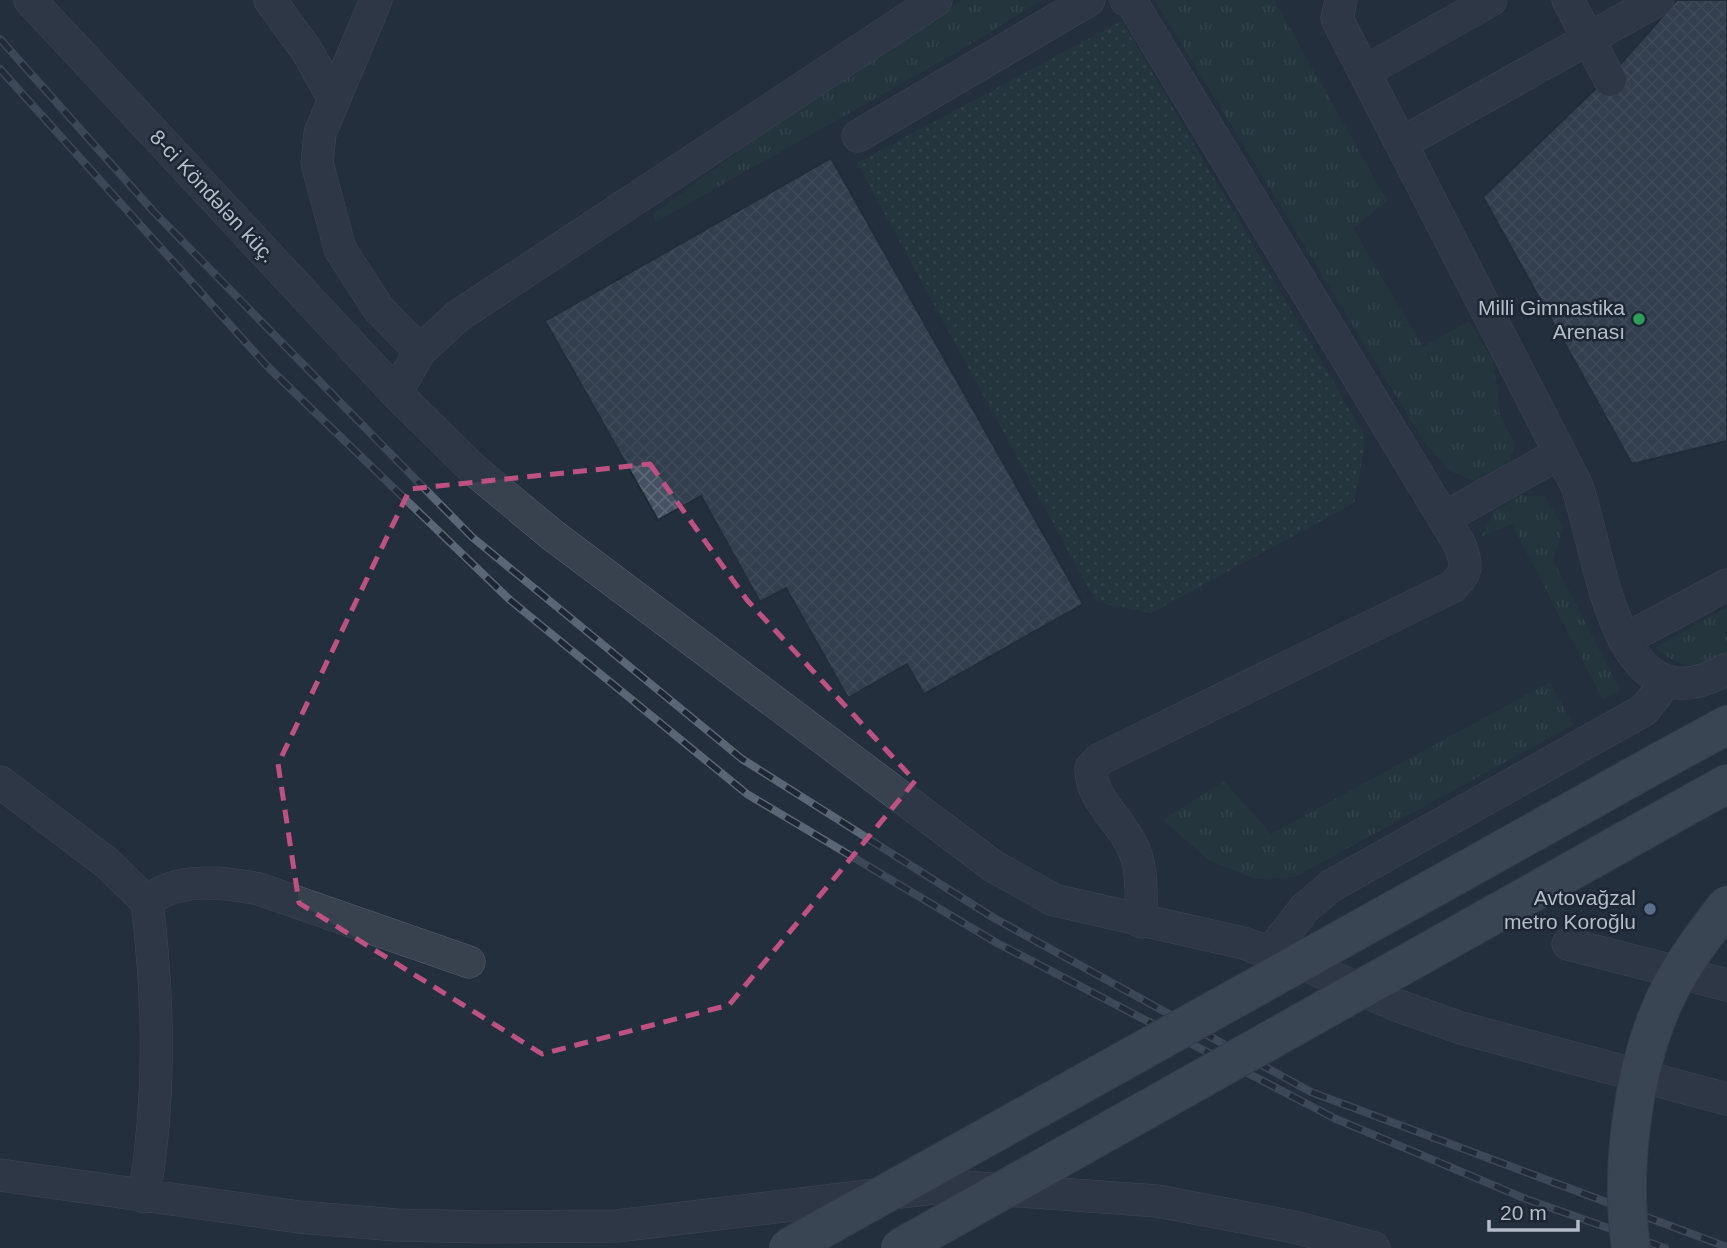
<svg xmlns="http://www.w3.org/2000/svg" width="1727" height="1248" viewBox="0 0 1727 1248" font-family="Helvetica,sans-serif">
	<defs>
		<pattern id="grass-tufts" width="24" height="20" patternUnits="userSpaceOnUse" patternTransform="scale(1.75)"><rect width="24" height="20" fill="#263c3f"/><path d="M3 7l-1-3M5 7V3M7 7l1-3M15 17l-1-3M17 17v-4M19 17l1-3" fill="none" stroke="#435659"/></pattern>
		<pattern id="park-dots" width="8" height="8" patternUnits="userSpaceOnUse" patternTransform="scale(1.75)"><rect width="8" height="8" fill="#263c3f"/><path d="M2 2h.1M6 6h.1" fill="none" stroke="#435659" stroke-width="1.8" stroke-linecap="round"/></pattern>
		<pattern id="building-cross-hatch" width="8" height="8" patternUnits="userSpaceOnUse" patternTransform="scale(1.75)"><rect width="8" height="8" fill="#455162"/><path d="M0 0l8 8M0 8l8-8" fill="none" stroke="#5d6877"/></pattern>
	</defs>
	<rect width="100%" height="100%" fill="#242f3e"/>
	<path fill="url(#grass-tufts)" d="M 962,0 L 1042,0 L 954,54 L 656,222 L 653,214 L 769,129 Z
		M 1155,0 L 1274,0 L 1387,201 L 1353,228 L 1423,347 L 1469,321 L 1493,361 L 1500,416 L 1515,444 L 1509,464 L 1477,482 L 1450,471 L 1424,442 Z
		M 1521,495 L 1545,496 L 1563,528 L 1553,560 L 1620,690 L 1603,700 L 1512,524 L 1481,537 L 1493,513 Z
		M 1727,607 L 1727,654 C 1692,670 1686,670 1655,648 Z
		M 1550,682 L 1573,725 L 1295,877 L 1255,879 L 1210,861 L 1163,820 L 1224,781 L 1271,834 Z"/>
	<path fill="url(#park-dots)" d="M 1122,21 L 1366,438 L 1354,503 L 1151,613 L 1096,602 L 857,163 Z"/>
	<path fill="url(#building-cross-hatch)" stroke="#1f2835" stroke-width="2" d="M 1677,0 L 1727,0 L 1727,441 L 1632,464 L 1483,197 L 1617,68 Z
		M 831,158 L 1083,604 L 924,694 L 907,664 L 848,698 L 786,588 L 760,602 L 701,496 L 658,520 L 545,321 Z"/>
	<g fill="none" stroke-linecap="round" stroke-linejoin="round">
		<defs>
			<path id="minor" d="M 30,0 L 396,393 L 473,469 L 551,534 L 993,866 L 1054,900 L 1243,943 L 1305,965 L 1396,1005 L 1461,1028 L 1727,1099
				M 270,0 L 307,51 L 334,99
				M 376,0 L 320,133 L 317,163 L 340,249 L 378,308 L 420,351
				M 1126,0 L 1132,3 L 1460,545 C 1467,567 1469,570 1452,587 L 1100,759 L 1091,768 C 1090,800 1123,821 1134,850 C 1143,871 1141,899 1141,922
				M 1341,0 L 1337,19 L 1576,484 C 1601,548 1612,736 1727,669
				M 1568,0 L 1610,80
				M 1364,72 L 1491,0
				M 858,136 L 1089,0
				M 1402,143 L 1658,0
				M 396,393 L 420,351 L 458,316 L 936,0
				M 1444,518 L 1560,453
				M 1624,640 L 1727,585
				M 0,782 L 107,863 L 147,902 C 159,1002 161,1097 144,1197
				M 147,902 C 176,876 224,882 259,889 L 469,962
				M 1568,944 L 1727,985
				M 1271,951 L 1305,908 L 1331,886 L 1644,710 L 1657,694 L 1663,680
				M 0,1175 L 299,1217 L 397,1225 L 483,1227 L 617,1226 L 951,1186 L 1157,1201 L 1294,1227 L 1374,1248"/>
			<path id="major" d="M 1661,761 L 1727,725
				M 1687,806 L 1727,784"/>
		</defs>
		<use href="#minor" stroke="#565f6c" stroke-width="33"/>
		<use href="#major" stroke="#414a57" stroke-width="40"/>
		<use href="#minor" stroke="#38414e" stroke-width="32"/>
		<use href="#major" stroke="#56606e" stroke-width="38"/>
		<defs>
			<path id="rail" d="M 0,39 L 154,212 L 472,537 L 742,759 L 994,918 L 1311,1092 L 1727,1247
				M 0,69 L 267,366 L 510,600 L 747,794 L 997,943 L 1336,1119 L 1526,1199 L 1665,1248"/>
		</defs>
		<use href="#rail" stroke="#5a6575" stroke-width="8"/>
		<use href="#rail" stroke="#1d2633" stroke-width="5" stroke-dasharray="16" stroke-linecap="butt"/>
		<defs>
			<path id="major-bridge" d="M 788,1248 L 1661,761
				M 900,1248 L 1687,806
				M 1631,1248 C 1620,1170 1632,1071 1665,999 C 1681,965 1704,935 1727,905"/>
		</defs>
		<use href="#major-bridge" stroke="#414a57" stroke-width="40" stroke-linecap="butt"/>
		<use href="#major-bridge" stroke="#56606e" stroke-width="38"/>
	</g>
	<path d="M0 0H1727V1248H0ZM 650,464 L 747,600 L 915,781 L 729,1005 L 542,1054 L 299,903 L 278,764 L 410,489 Z" fill="#242f3e" fill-opacity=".55" fill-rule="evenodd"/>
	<path fill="none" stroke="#bd5182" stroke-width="5" stroke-dasharray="14 9" stroke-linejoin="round" d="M 650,464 L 747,600 L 915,781 L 729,1005 L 542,1054 L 299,903 L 278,764 L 410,489 Z"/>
	<circle fill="#2e9e5b" stroke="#1d2633" stroke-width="2.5" cx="1639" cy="319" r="7"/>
	<circle fill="#5c6f8a" stroke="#1d2633" stroke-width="2.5" cx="1650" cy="909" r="7"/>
	<g text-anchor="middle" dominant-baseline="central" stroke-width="5" stroke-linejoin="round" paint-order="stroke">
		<g font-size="21" fill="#b4bcc9" stroke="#1d2633">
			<text transform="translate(213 196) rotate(47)">8-ci Köndələn küç.</text>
		</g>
		<g font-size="21" fill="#b4bcc9" stroke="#1d2633" text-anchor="end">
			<text x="1625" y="307">Milli Gimnastika<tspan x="1625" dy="24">Arenası</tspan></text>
			<text x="1636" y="897">Avtovağzal<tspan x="1636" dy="24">metro Koroğlu</tspan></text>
		</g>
	</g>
	<path d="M1489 1220v10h89v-10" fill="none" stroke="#b4bcc9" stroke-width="3.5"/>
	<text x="1500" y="1220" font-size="21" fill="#b4bcc9" stroke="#1d2633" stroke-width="5" paint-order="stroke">20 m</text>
</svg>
